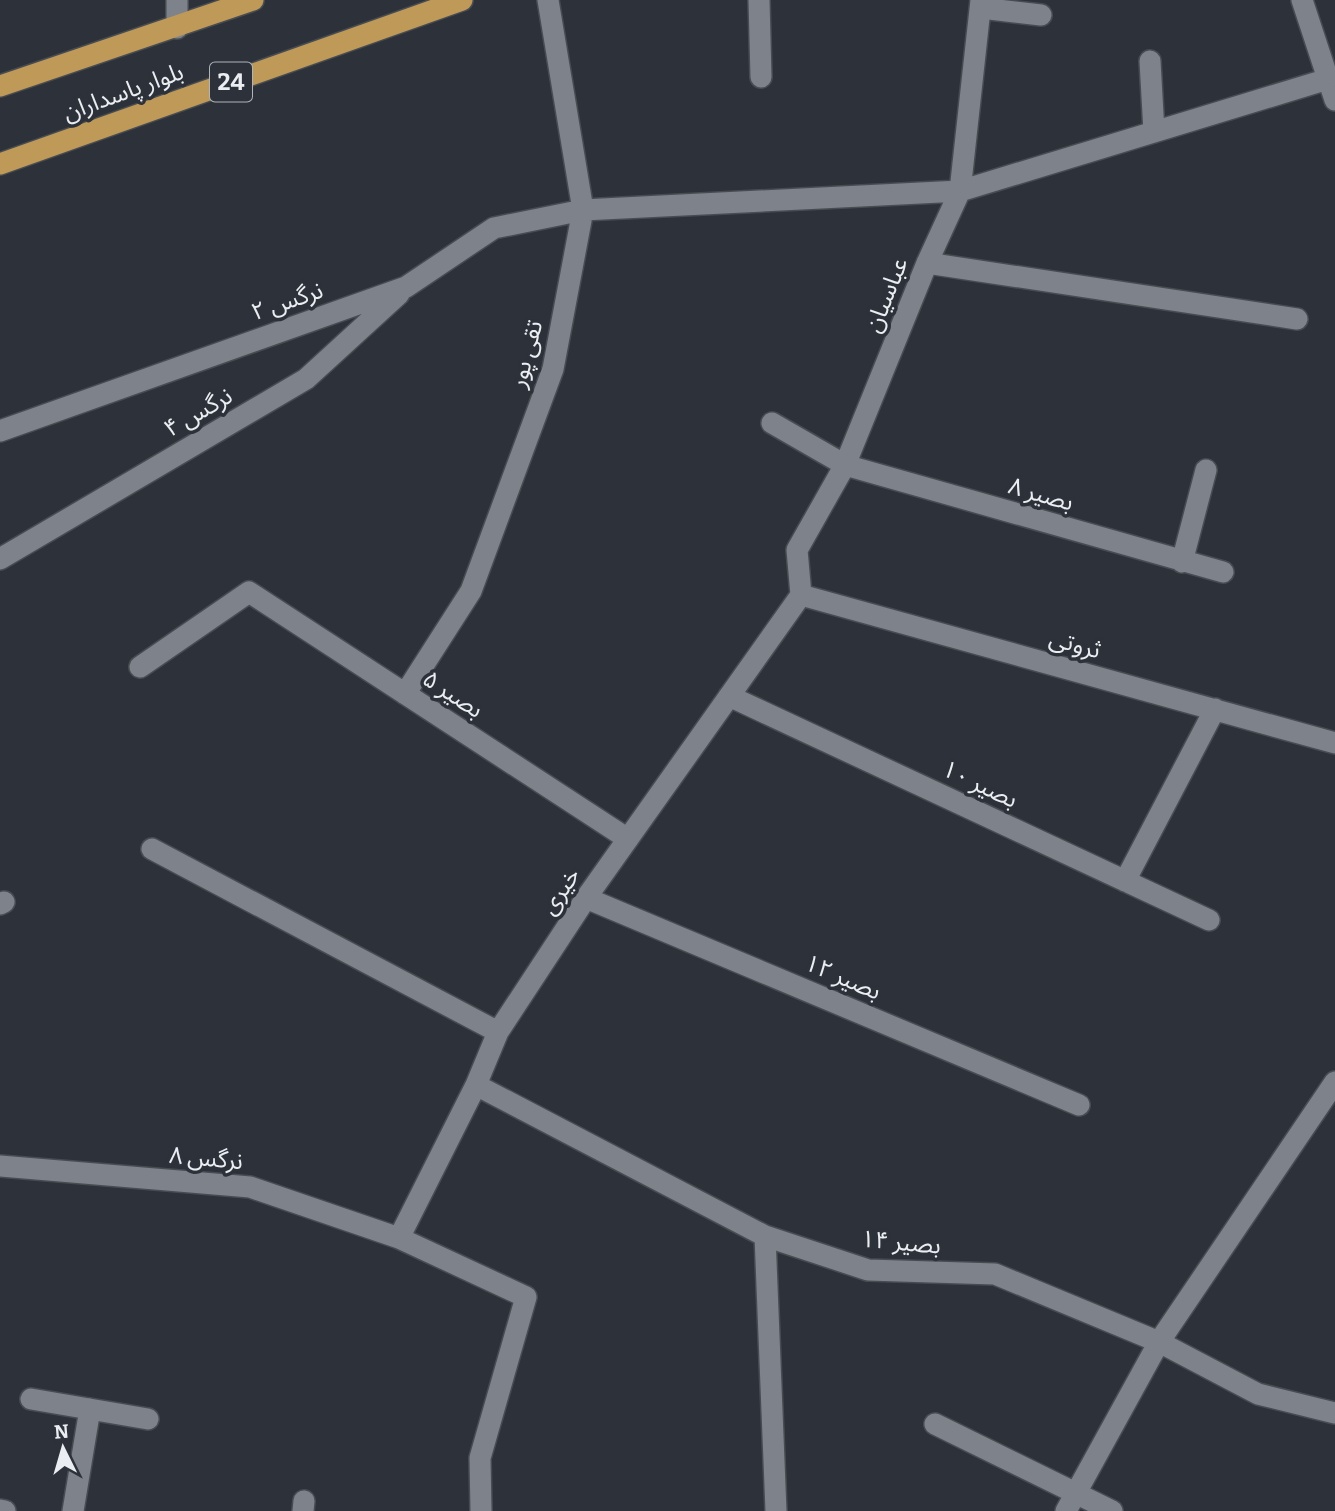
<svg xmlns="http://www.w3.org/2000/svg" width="1335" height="1511" viewBox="0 0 1335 1511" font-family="Bitter,'Noto Sans Arabic',serif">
	<rect width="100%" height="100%" fill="#2d3139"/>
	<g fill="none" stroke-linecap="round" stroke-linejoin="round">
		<defs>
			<path id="minor" d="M 177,0 L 177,28
				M 759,0 L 761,77
				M 1302,0 L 1335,100
				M 981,8 L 1041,15
				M 1150,61 L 1154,132
				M 927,263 L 1297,319
				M 772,423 L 845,465 L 1223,572
				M 0,431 L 406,287 L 494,228 L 583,210 L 960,191 L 1328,79
				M 0,559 L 306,379 L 399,294
				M 1182,562 L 1206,470
				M 801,595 L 797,550 L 845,465 L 927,263 L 960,191 L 981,0
				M 801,595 L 1335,743
				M 140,667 L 249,592 L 628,839
				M 405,694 L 471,591 L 553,369 L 583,210 L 548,0
				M 729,696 L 1209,920
				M 152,849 L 498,1032
				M 1125,881 L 1215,709
				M 586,898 L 1079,1105
				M 0,904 L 4,902
				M 476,1085 L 765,1236 L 868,1270 L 995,1274 L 1159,1342 L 1258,1394 L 1335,1413
				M 0,1166 L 250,1187 L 399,1238 L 526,1297 L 480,1458 L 481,1511
				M 765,1236 L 776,1511
				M 399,1238 L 476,1085 L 498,1032 L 586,898 L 801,595
				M 31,1399 L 148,1419
				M 935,1424 L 1112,1511
				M 0,1510 L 5,1511
				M 73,1511 L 90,1409
				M 303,1511 L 304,1501
				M 1066,1511 L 1159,1342 L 1335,1082"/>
			<path id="highway" d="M 0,86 L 253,0
				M 0,164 L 462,0"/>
		</defs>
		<use href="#minor" stroke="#484c52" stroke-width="24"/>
		<use href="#highway" stroke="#484c52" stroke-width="24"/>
		<use href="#minor" stroke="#7d828b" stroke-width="21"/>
		<use href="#highway" stroke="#bf9957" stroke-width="21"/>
	</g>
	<g text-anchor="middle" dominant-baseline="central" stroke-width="7" stroke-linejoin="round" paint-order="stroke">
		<rect fill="#2d3139" stroke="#b1b5ba" stroke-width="2" x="210" y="62.5" width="42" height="39" rx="5"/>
		<g font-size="23" font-weight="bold" fill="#eaedf2">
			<text x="231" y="82">24</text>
		</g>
		<g font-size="24" fill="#eaedf2" stroke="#2d3139">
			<text transform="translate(123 92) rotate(-20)">بلوار پاسداران</text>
			<text transform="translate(886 295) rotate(-68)">عباسیان</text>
			<text transform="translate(287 301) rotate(-19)">نرگس ۲</text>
			<text transform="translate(526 354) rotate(-75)">تقی پور</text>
			<text transform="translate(198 412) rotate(-30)">نرگس ۴</text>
			<text transform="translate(1041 494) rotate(16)">بصیر ۸</text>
			<text transform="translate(1075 644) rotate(15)">ثروتی</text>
			<text transform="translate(453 694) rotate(33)">بصیر ۵</text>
			<text transform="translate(980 784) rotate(25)">بصیر ۱۰</text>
			<text transform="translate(560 891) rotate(-56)">خیری</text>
			<text transform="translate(843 977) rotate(23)">بصیر ۱۲</text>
			<text transform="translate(206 1158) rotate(5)">نرگس ۸</text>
			<text transform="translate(901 1242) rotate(5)">بصیر ۱۴</text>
		</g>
	</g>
	<g transform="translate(63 1448) rotate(355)" stroke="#2d3139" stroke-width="5" paint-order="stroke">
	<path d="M0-5L12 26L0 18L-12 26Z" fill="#eaedf2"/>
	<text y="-10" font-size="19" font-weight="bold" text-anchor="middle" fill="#eaedf2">N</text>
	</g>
</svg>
